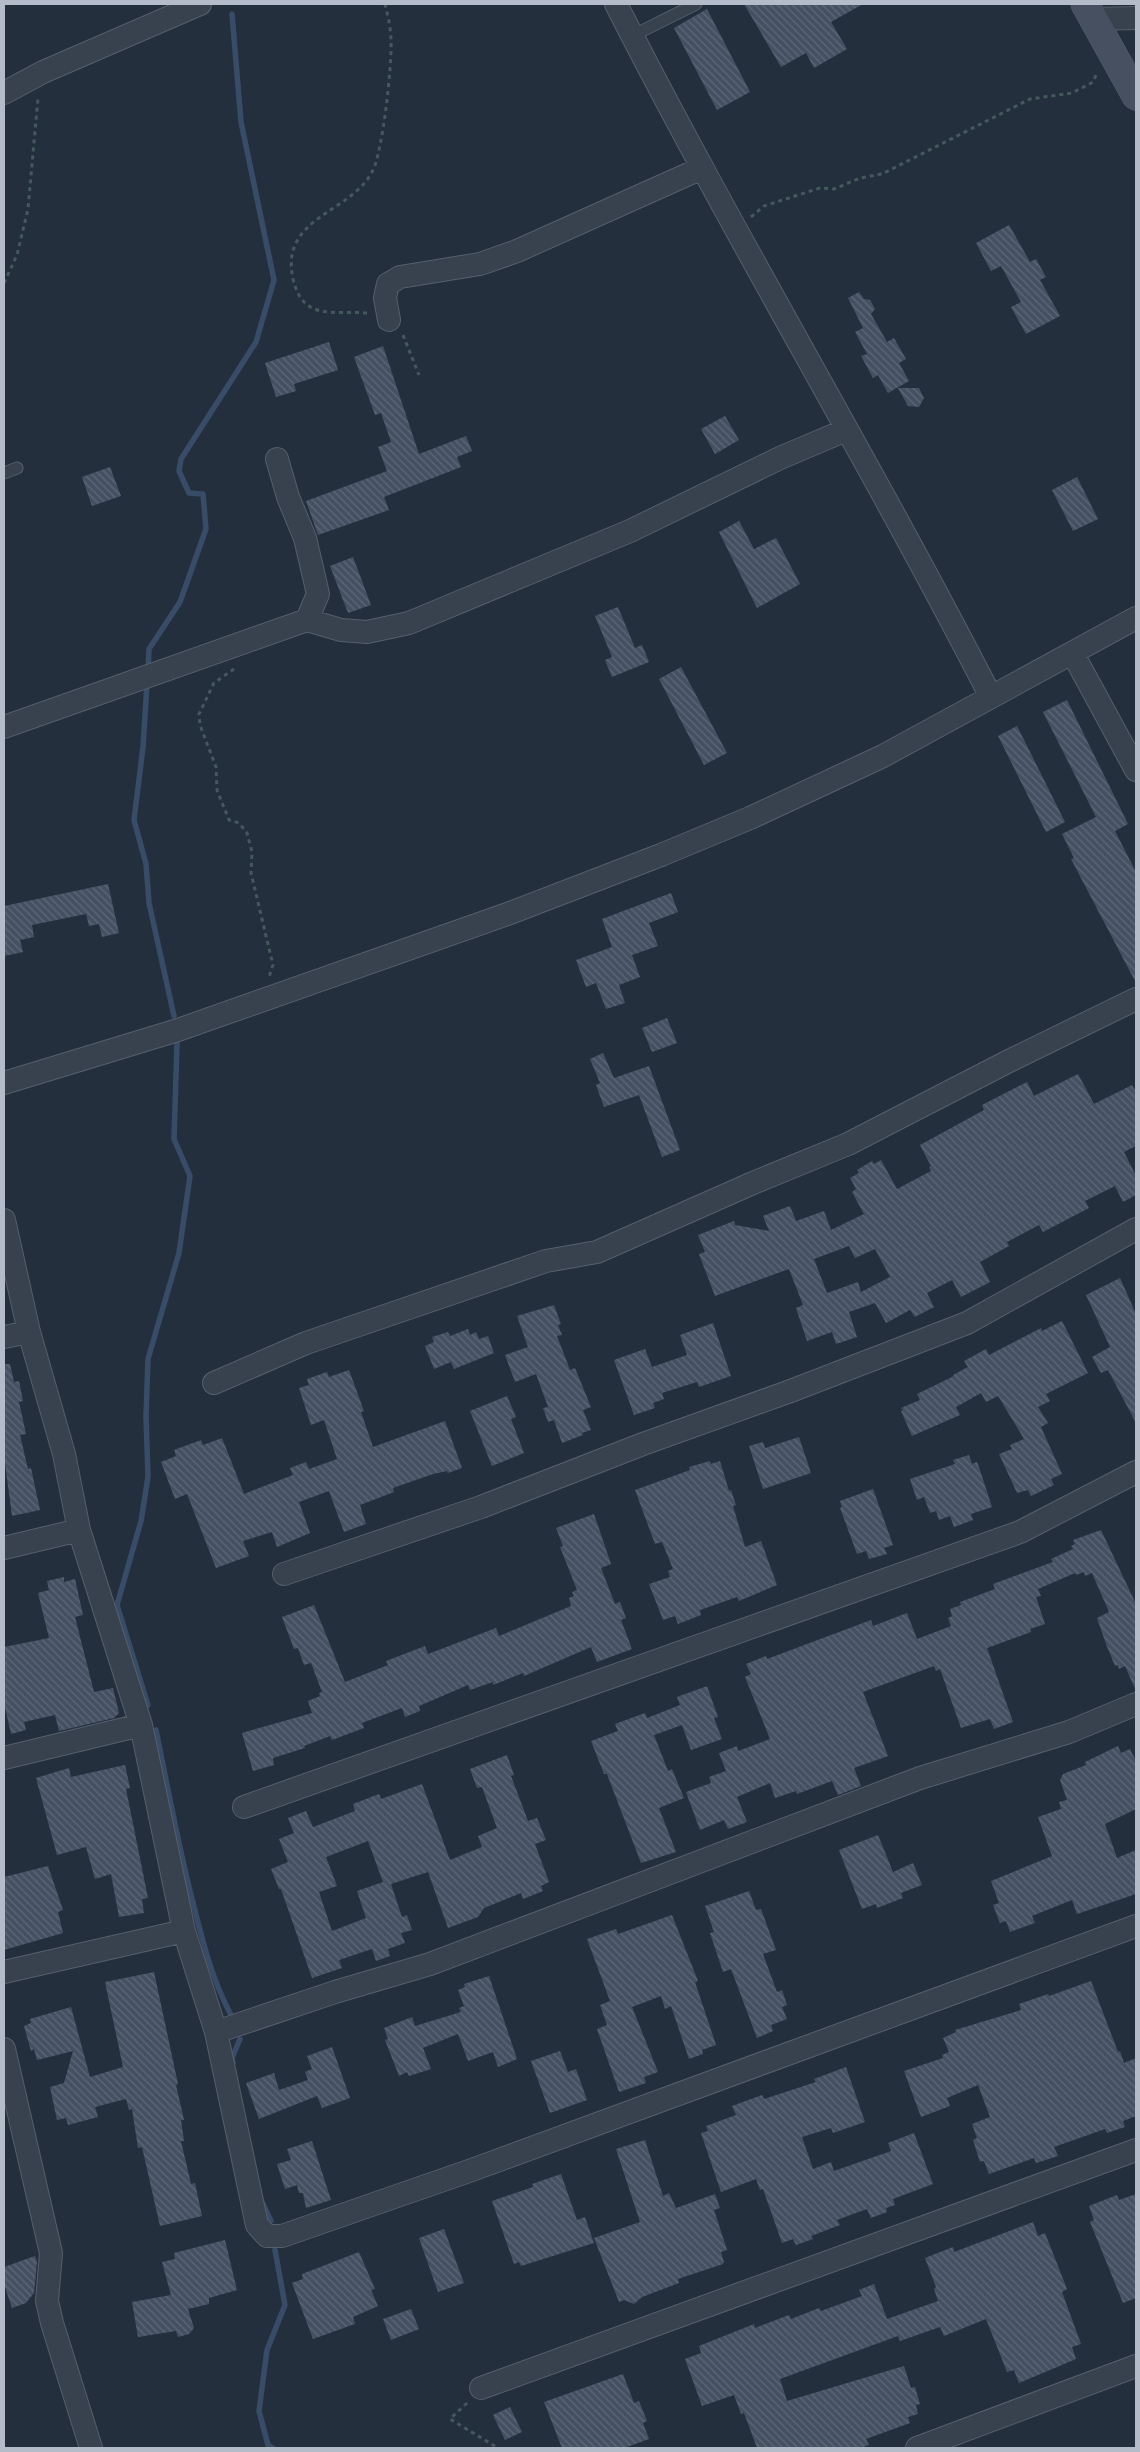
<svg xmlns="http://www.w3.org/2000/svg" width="1140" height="2452" viewBox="0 0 1140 2452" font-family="Karla,sans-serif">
	<defs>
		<pattern id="building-back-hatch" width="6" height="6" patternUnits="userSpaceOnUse" patternTransform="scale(1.25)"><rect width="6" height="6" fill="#455162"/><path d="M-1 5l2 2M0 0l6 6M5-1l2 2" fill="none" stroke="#5d6877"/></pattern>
	</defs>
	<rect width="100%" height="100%" fill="#242f3e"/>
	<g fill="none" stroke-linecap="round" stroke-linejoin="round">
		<path stroke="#394c67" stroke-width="5.5" d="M 148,671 L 149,649 L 180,602 L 206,529 L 203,494 L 189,493 L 179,471 L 181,459 L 256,342 L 274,280 L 241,122 L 232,14
			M 147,683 L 143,747 L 134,820 L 146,864 L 149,903 L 174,1016
			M 148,1705 L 117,1605 L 141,1521 L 148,1477 L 146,1416 L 148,1359 L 179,1253 L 190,1176 L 174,1139 L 177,1043
			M 156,1730 C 167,1784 177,1838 190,1891 C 201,1934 210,1976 231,2015
			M 233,2063 L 232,2058 L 240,2039
			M 262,2202 L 271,2221
			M 273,2448 L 268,2445 L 259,2411 L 267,2350 L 285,2305 L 275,2250"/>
	</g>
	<path fill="url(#building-back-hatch)" fill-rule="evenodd" d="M 744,4 L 863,4 L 831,22 L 847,49 L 814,68 L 806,53 L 781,67 Z
		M 707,9 L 750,92 L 717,110 L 674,28 Z
		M 1009,225 L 1030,262 L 1036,259 L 1046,277 L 1040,280 L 1060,316 L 1026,334 L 1011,307 L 1021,302 L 1001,266 L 991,271 L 976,243 Z
		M 859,292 L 864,299 L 870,300 L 875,309 L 871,314 L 887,342 L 894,338 L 906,359 L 899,363 L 909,381 L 888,393 L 878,375 L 873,378 L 861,356 L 867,354 L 855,332 L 863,328 L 848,298 Z
		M 329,342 L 338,370 L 294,384 L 296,391 L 276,397 L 265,363 Z
		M 383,346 L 419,454 L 466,436 L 472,451 L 457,457 L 461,467 L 384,497 L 389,510 L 318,535 L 306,501 L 387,471 L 378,447 L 391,442 L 381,413 L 375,415 L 354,357 Z
		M 898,388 L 919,388 L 924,398 L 919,407 L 908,406 Z
		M 725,416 L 739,440 L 715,454 L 701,429 Z
		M 110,467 L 121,496 L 92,506 L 82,477 Z
		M 1077,477 L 1098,519 L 1073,531 L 1052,490 Z
		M 739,521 L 754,549 L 776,538 L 800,584 L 757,608 L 719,532 Z
		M 353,557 L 371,605 L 348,613 L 330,566 Z
		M 618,607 L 635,648 L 642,645 L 649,662 L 612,677 L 605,660 L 612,657 L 595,616 Z
		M 681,667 L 727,753 L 704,765 L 659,679 Z
		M 1067,700 L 1128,824 L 1115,831 L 1136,872 L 1136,983 L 1071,859 L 1074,858 L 1062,834 L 1096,817 L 1043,712 Z
		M 1017,726 L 1065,822 L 1046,832 L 998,736 Z
		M 108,884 L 119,933 L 102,937 L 99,924 L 89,926 L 86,914 L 32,925 L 34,937 L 20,940 L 23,952 L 4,956 L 4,906 Z
		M 671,893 L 678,912 L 649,923 L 658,946 L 632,955 L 640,977 L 619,985 L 625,1003 L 606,1009 L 596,983 L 586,987 L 576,960 L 612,947 L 602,919 Z
		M 667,1018 L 677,1043 L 652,1052 L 642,1028 Z
		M 603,1053 L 614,1078 L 649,1066 L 680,1150 L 662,1157 L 639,1095 L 604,1107 L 596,1085 L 600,1083 L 590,1059 Z
		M 1078,1074 L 1094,1104 L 1132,1085 L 1136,1092 L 1136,1146 L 1124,1152 L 1136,1176 L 1136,1195 L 1123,1202 L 1115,1186 L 1085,1201 L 1089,1208 L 1043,1232 L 1039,1225 L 1007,1242 L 1009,1246 L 980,1262 L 990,1282 L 961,1297 L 952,1280 L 927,1293 L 934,1307 L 915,1317 L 910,1310 L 886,1323 L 875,1303 L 849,1312 L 857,1337 L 836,1344 L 832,1332 L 807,1341 L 796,1308 L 803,1305 L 789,1269 L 715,1296 L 699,1254 L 705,1252 L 698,1235 L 734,1221 L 735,1225 L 769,1231 L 763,1216 L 790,1206 L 796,1221 L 824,1211 L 831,1230 L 864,1214 L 852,1192 L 856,1189 L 850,1178 L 859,1173 L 857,1170 L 872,1161 L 874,1164 L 881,1160 L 897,1189 L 931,1171 L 929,1167 L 931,1166 L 920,1145 L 984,1110 L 982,1105 L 1027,1082 L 1034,1096 ZM 849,1246 L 855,1258 L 875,1249 L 890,1277 L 861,1292 L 858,1282 L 827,1293 L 814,1259 Z
		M 1120,1278 L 1136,1314 L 1136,1423 L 1108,1370 L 1101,1373 L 1092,1357 L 1110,1347 L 1086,1295 Z
		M 554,1305 L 561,1324 L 558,1325 L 562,1335 L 557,1336 L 570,1370 L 575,1368 L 591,1407 L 583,1410 L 591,1430 L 582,1433 L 583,1435 L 562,1443 L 554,1420 L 548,1422 L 543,1408 L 548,1407 L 536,1374 L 515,1382 L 505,1355 L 528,1347 L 517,1316 Z
		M 1062,1321 L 1088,1373 L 1046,1394 L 1050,1401 L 1038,1407 L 1048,1423 L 1041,1427 L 1062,1474 L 1051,1479 L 1054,1485 L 1031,1496 L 1028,1490 L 1017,1493 L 999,1454 L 1012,1449 L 1010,1445 L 1024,1439 L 998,1396 L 986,1402 L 981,1393 L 956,1407 L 960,1415 L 912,1436 L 901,1411 L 903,1410 L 901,1408 L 920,1400 L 917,1394 L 954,1376 L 953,1375 L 968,1367 L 964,1361 L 986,1349 L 989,1355 L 1041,1328 L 1042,1331 Z
		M 713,1323 L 731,1376 L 699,1387 L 697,1382 L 662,1393 L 664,1399 L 653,1403 L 655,1408 L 634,1415 L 614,1360 L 645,1349 L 652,1367 L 687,1355 L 680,1335 Z
		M 468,1329 L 470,1335 L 476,1332 L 479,1339 L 488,1336 L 494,1353 L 454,1369 L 451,1362 L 434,1369 L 425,1346 L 434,1342 L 432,1337 L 448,1332 L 450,1336 Z
		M 4,1364 L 10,1364 L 14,1382 L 19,1381 L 23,1401 L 19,1402 L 26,1434 L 20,1435 L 28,1469 L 31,1468 L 40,1510 L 12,1516 L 4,1456 Z
		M 349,1370 L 364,1411 L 361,1412 L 373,1447 L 445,1421 L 462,1468 L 448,1473 L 447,1471 L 433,1474 L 393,1488 L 394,1492 L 360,1505 L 366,1524 L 344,1532 L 329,1491 L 299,1502 L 310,1533 L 277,1547 L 272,1532 L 243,1541 L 249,1556 L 216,1568 L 187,1494 L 175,1499 L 161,1462 L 176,1456 L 174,1450 L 201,1440 L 203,1445 L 222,1438 L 244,1494 L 293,1475 L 290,1468 L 306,1462 L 309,1469 L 337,1459 L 324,1420 L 311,1425 L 299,1388 L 309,1385 L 307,1379 L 327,1372 L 329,1377 Z
		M 507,1396 L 516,1417 L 511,1419 L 524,1453 L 492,1466 L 470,1411 Z
		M 799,1437 L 811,1473 L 763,1489 L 749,1446 L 763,1442 L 765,1448 Z
		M 969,1455 L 972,1464 L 977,1462 L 978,1464 L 992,1507 L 971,1514 L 973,1520 L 954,1527 L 950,1516 L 939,1520 L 936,1511 L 930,1513 L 924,1497 L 917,1500 L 910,1479 L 955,1464 L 953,1460 Z
		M 710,1461 L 711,1464 L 720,1461 L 729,1491 L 731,1490 L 736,1505 L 733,1506 L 745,1547 L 761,1541 L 777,1585 L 739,1601 L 737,1597 L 700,1610 L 701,1615 L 678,1624 L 675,1616 L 663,1620 L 649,1584 L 670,1577 L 668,1571 L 673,1569 L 662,1542 L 655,1544 L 635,1490 L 690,1470 L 689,1467 Z
		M 873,1489 L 893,1545 L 884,1548 L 887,1554 L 869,1559 L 866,1551 L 857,1554 L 840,1508 L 842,1507 L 840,1501 Z
		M 594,1514 L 611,1564 L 601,1568 L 615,1604 L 620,1602 L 626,1618 L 621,1620 L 632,1649 L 597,1662 L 591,1647 L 524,1676 L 523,1673 L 493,1685 L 493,1682 L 470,1690 L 468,1685 L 419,1706 L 420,1711 L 405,1717 L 402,1708 L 362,1723 L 364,1728 L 332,1740 L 330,1736 L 304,1746 L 305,1748 L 273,1758 L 274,1765 L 253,1771 L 242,1733 L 312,1713 L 308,1701 L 320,1696 L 319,1693 L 322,1692 L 311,1663 L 304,1665 L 298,1648 L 294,1649 L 282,1617 L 314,1605 L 345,1682 L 388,1665 L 386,1661 L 425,1646 L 428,1654 L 496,1628 L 499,1636 L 571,1606 L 569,1598 L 574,1596 L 572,1592 L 577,1590 L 560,1547 L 563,1546 L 556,1528 Z
		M 1101,1530 L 1136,1604 L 1136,1691 L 1125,1666 L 1119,1669 L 1118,1665 L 1115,1666 L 1106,1644 L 1097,1618 L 1109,1612 L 1092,1573 L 1085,1576 L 1084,1572 L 1076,1575 L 1075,1573 L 1038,1589 L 1041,1596 L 1036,1597 L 1045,1624 L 1030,1629 L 1031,1632 L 987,1648 L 1013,1722 L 994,1729 L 990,1719 L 961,1728 L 940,1669 L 936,1671 L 934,1666 L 863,1692 L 888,1756 L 854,1768 L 861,1786 L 838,1795 L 832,1781 L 797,1794 L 796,1791 L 775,1798 L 770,1783 L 737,1797 L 747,1822 L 728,1829 L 724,1820 L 700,1830 L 686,1792 L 711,1783 L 709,1777 L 726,1771 L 719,1753 L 737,1746 L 738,1751 L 770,1739 L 745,1677 L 751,1674 L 746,1664 L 766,1656 L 767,1659 L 871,1620 L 873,1626 L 907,1613 L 917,1639 L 951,1626 L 948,1618 L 952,1616 L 950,1609 L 961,1605 L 960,1602 L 995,1589 L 993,1584 L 1053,1562 L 1051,1559 L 1073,1549 L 1071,1546 L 1075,1544 L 1073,1540 Z
		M 64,1577 L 64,1582 L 75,1579 L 83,1615 L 75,1617 L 94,1692 L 113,1688 L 119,1713 L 114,1718 L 59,1731 L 55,1715 L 24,1722 L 26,1730 L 11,1734 L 4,1703 L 4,1647 L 49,1638 L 38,1593 L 49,1590 L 47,1581 Z
		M 707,1686 L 718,1717 L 714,1718 L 722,1739 L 691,1750 L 682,1725 L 654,1735 L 668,1771 L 672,1769 L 684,1798 L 659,1808 L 676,1852 L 641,1863 L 607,1774 L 604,1774 L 591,1741 L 618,1731 L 615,1724 L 645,1713 L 647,1718 L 680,1705 L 677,1697 Z
		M 1118,1746 L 1121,1753 L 1130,1749 L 1136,1761 L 1136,1809 L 1105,1824 L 1117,1858 L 1136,1850 L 1136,1894 L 1077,1914 L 1072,1900 L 1032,1916 L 1035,1923 L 1010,1932 L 1006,1921 L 1000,1923 L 993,1905 L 999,1903 L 991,1881 L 1052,1856 L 1038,1817 L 1061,1809 L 1059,1802 L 1067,1800 L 1060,1780 L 1063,1774 L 1086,1765 L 1085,1762 Z
		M 507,1755 L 514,1775 L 511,1776 L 528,1821 L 537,1818 L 546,1840 L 535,1844 L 549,1882 L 541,1886 L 543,1891 L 523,1899 L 521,1893 L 484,1908 L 478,1917 L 448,1928 L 428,1872 L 391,1884 L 402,1917 L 407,1915 L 412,1930 L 401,1933 L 405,1943 L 388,1949 L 390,1956 L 376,1961 L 372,1949 L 339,1960 L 342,1968 L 312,1978 L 281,1889 L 279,1889 L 271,1869 L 288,1862 L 279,1839 L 294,1833 L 288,1818 L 306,1811 L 313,1827 L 355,1811 L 353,1804 L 379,1794 L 381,1799 L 422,1784 L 450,1860 L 482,1847 L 478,1836 L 497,1828 L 482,1787 L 477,1788 L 470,1769 ZM 368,1841 L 383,1882 L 357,1891 L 366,1918 L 332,1931 L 319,1892 L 337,1886 L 326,1857 Z
		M 125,1765 L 130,1788 L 126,1789 L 148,1898 L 142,1899 L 144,1913 L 119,1917 L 111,1874 L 95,1879 L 86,1847 L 57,1855 L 36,1778 L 69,1768 L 71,1777 Z
		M 878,1835 L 893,1872 L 913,1863 L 922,1885 L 901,1893 L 903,1898 L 877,1908 L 876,1904 L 862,1909 L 839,1850 Z
		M 48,1866 L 63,1910 L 58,1912 L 63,1933 L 4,1950 L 4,1877 Z
		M 749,1891 L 756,1910 L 761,1909 L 776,1950 L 763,1954 L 777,1992 L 782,1990 L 787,2005 L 782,2007 L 787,2019 L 771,2025 L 773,2031 L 757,2038 L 731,1969 L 723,1972 L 710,1933 L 714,1932 L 705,1906 Z
		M 672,1915 L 698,1981 L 695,1982 L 716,2045 L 702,2050 L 703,2054 L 689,2059 L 671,2006 L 665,2009 L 661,1996 L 632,2007 L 658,2072 L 644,2077 L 646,2083 L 619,2092 L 597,2029 L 607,2025 L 600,2005 L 610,2001 L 587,1939 L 616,1929 L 618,1934 Z
		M 154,1972 L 178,2084 L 176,2085 L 184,2120 L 181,2120 L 184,2141 L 181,2141 L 191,2184 L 195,2183 L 202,2216 L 160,2226 L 142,2147 L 138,2148 L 132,2109 L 129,2110 L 126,2099 L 95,2107 L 98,2117 L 68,2125 L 66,2118 L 57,2120 L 50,2087 L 64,2083 L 73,2051 L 37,2060 L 34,2049 L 31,2051 L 24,2026 L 31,2023 L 30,2019 L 71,2007 L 90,2077 L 123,2067 L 105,1982 Z
		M 489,1976 L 517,2059 L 498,2067 L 493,2052 L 468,2061 L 458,2034 L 423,2048 L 431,2069 L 409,2076 L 407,2072 L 399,2076 L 385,2040 L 388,2039 L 384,2028 L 412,2017 L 415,2026 L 461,2012 L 459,2008 L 464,2006 L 458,1990 L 465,1987 L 464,1984 Z
		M 1091,1981 L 1118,2052 L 1120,2051 L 1124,2063 L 1136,2058 L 1136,2116 L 1123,2121 L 1125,2127 L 1107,2133 L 1105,2129 L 1054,2147 L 1058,2156 L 1036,2163 L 1034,2158 L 989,2174 L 984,2161 L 980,2162 L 973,2140 L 977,2138 L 972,2124 L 990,2117 L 978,2085 L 947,2098 L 950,2106 L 921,2117 L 904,2071 L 943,2058 L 942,2055 L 949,2052 L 943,2038 L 956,2032 L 955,2030 L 1021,2010 L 1019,2004 L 1048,1994 L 1049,1996 Z
		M 332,2047 L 350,2098 L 322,2108 L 317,2096 L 259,2119 L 246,2083 L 274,2073 L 279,2090 L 308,2080 L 305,2072 L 312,2069 L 307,2056 Z
		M 560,2051 L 568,2072 L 576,2069 L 587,2100 L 550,2113 L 531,2061 Z
		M 846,2067 L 865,2122 L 833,2133 L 831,2128 L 802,2137 L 813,2169 L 831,2162 L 834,2171 L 891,2151 L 888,2143 L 914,2133 L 933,2184 L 893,2199 L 895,2205 L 886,2208 L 887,2212 L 871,2218 L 867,2209 L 837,2220 L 840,2225 L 811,2236 L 813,2239 L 796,2245 L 793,2239 L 782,2243 L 763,2189 L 760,2190 L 756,2179 L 721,2192 L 701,2133 L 708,2131 L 706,2126 L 736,2115 L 732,2106 L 762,2095 L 764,2099 L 816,2082 L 814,2079 Z
		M 645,2140 L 663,2196 L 669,2193 L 676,2208 L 715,2194 L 720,2208 L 714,2210 L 727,2250 L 721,2252 L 724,2262 L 723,2264 L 678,2279 L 679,2283 L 642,2297 L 634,2304 L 624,2300 L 619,2302 L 594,2238 L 640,2222 L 616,2149 Z
		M 312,2141 L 331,2200 L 306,2208 L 303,2193 L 299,2193 L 297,2185 L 285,2189 L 277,2164 L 291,2160 L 287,2149 Z
		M 561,2174 L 577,2220 L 585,2217 L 594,2243 L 521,2266 L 519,2262 L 514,2264 L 492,2201 L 533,2187 L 532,2184 Z
		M 1136,2194 L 1136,2298 L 1123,2303 L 1090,2222 L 1094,2220 L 1089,2206 L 1117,2195 L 1119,2200 Z
		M 1033,2222 L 1038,2236 L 1045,2233 L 1067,2289 L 1062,2292 L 1081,2344 L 1072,2347 L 1076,2359 L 1019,2383 L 1014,2370 L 1007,2372 L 986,2319 L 944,2336 L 940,2327 L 900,2341 L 898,2336 L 780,2379 L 787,2401 L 904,2366 L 911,2388 L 915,2387 L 920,2404 L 916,2405 L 918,2414 L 908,2417 L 910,2423 L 866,2439 L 869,2445 L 860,2448 L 757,2448 L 744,2413 L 741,2414 L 734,2395 L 702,2406 L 685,2359 L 701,2353 L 699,2346 L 754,2324 L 755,2328 L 789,2315 L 791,2319 L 819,2308 L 821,2311 L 862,2296 L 859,2290 L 874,2284 L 887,2319 L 938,2301 L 934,2289 L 936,2287 L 925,2258 L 953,2247 L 954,2252 Z
		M 444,2229 L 464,2283 L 438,2292 L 419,2238 Z
		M 225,2240 L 237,2290 L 209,2298 L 209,2304 L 188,2309 L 194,2328 L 189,2334 L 178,2337 L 176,2331 L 138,2337 L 132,2302 L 171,2295 L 162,2262 L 175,2259 L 174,2253 Z
		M 359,2252 L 375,2289 L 371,2290 L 378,2306 L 353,2317 L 355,2324 L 313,2339 L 292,2283 L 303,2279 L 302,2274 Z
		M 35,2256 L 37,2262 L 34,2293 L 26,2303 L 12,2308 L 4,2284 L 4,2267 Z
		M 411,2309 L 419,2329 L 391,2340 L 383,2319 Z
		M 623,2374 L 634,2403 L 639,2401 L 647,2421 L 643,2423 L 649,2439 L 624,2448 L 562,2448 L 544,2402 Z
		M 510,2407 L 522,2432 L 505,2440 L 493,2415 Z"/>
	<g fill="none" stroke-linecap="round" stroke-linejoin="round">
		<defs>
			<path id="lane" d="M 632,36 L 696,4
				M 4,473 L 17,468"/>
			<path id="street" d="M 616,4 C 735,238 871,463 991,697
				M 1093,19 L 1136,18
				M 4,93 L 43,72 L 200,4
				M 389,320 L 385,298 L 388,284 L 400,277 L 480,264 L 517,251 L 702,168
				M 277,459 L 288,497 L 305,538 L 318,594 L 307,620 L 341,630 L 367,632 L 409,623 L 630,531 L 780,458 L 846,430
				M 1073,654 L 1136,770
				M 4,727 L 307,620
				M 4,1083 L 178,1030 L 510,913 L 661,855 L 750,818 L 883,756 L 1136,618
				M 4,1220 L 29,1332 L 64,1454 L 79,1530 L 141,1725 L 184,1931 L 216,2032 L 257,2225 L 267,2236 L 282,2236 L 469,2171 L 1136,1926
				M 4,1337 L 29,1332
				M 214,1383 L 306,1343 L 546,1261 L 597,1252 L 753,1183 L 848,1144 L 1009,1061 L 1136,999
				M 4,1548 L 79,1530
				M 284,1574 L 481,1507 L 643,1444 L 788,1392 L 967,1323 L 1136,1229
				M 4,1758 L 141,1725
				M 244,1807 L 1020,1532 L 1136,1472
				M 4,1972 L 184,1931
				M 216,2032 L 335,1992 L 430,1964 L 920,1778 L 1069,1732 L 1136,1704
				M 4,2049 L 51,2253 L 47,2301 L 52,2323 L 91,2448
				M 481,2388 L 1136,2150
				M 917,2448 L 1136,2366"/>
			<path id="secondary" d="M 1085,4 L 1136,96"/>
		</defs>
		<use href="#lane" stroke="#565f6c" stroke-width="13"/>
		<use href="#street" stroke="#565f6c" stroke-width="24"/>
		<use href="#secondary" stroke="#565f6c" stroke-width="29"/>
		<path stroke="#44595c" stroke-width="3" stroke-dasharray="4 4" stroke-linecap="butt" d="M 751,217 L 764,206 L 820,188 L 834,189 L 860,178 L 882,174 L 1030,99 L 1072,93 L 1093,82 L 1096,75
			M 4,283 L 17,255 L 28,209 L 38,98
			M 367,313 C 334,310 303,322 293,279 C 279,216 353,213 373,170 C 383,149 392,66 391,41 C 391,29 388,16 385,4
			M 403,335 L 419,375
			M 234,669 L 214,683 L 199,714 L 200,725 L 216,767 L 217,790 L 229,820 L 239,823 L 247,833 L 252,852 L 251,873 L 273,965 L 269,977
			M 467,2403 L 450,2419 L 498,2448"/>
		<use href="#lane" stroke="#38414e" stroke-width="11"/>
		<use href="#street" stroke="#38414e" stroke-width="22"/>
		<use href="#secondary" stroke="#465061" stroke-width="28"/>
	</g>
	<rect width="1140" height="2452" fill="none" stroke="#b4bcc9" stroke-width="10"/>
</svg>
